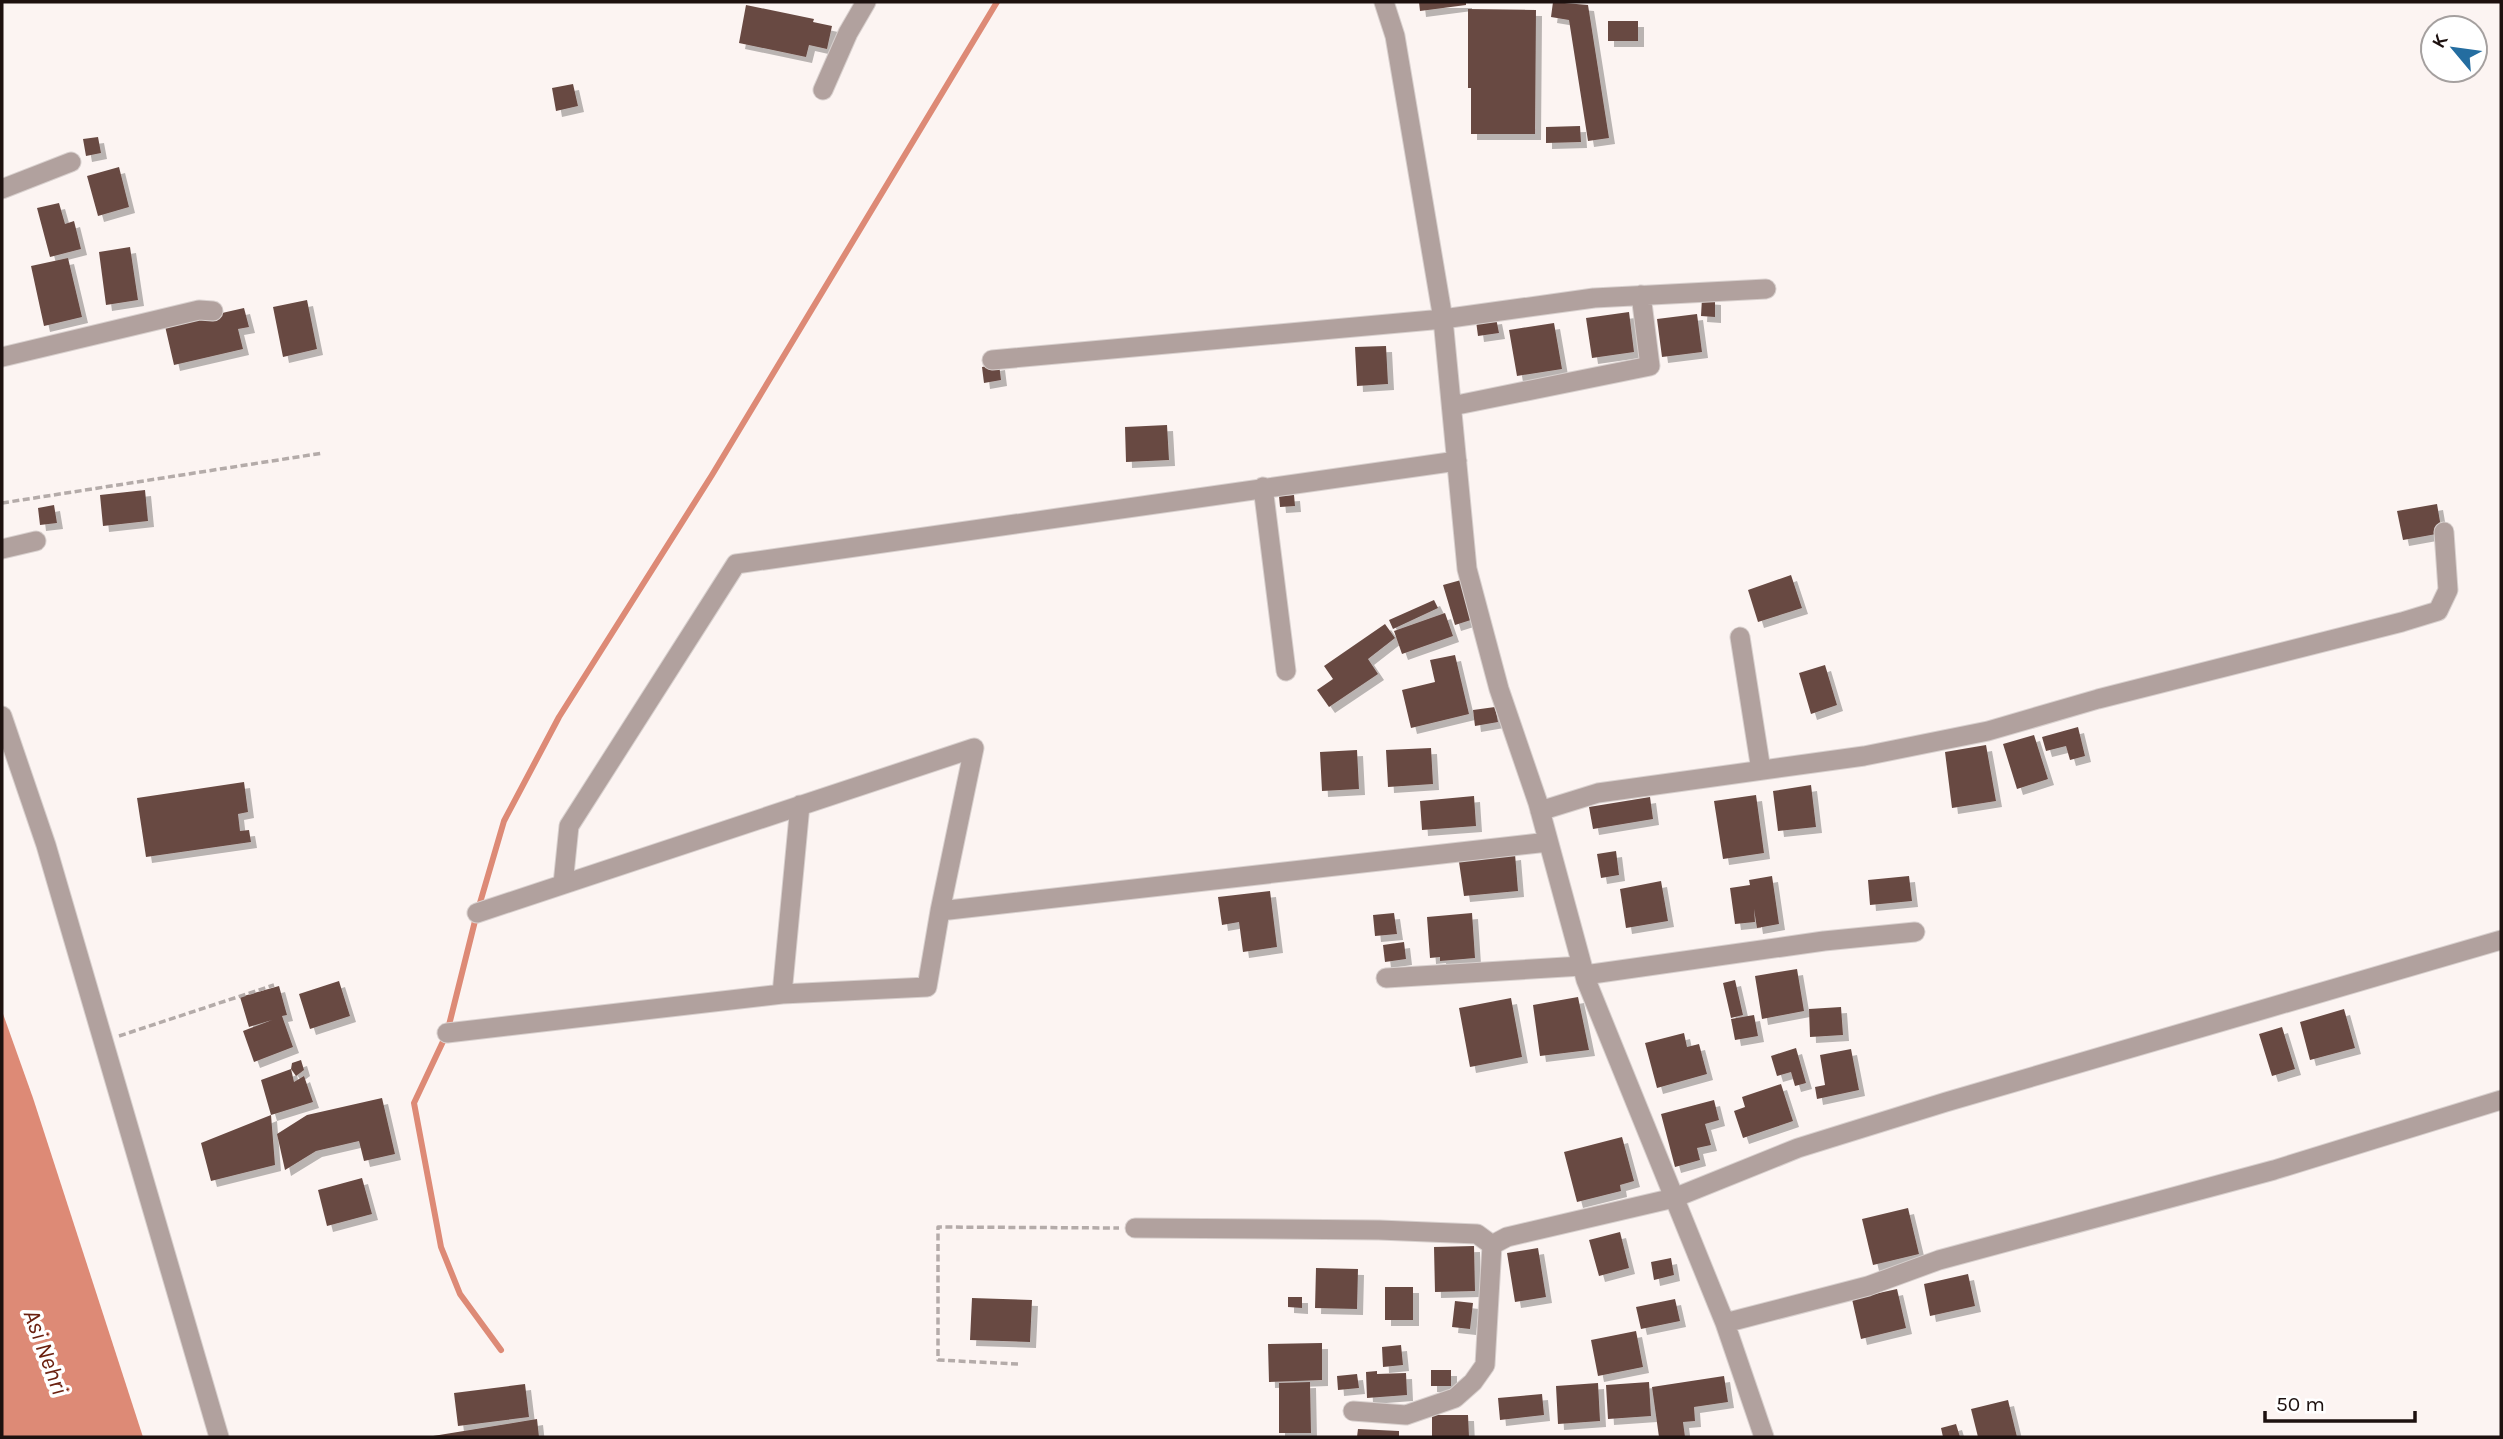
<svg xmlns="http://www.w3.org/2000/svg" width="2503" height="1439" viewBox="0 0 2503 1439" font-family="Karla,sans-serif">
	<defs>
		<filter id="shadow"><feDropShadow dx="6" dy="6" stdDeviation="0" flood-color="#0004"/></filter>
	</defs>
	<rect width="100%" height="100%" fill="#fcf4f2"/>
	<path fill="#dd8a76" d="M 2,1011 L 33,1098 L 143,1437 L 2,1437 Z"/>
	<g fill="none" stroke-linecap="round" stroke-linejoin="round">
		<path stroke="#dd8a76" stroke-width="6" d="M 501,1350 L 460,1294 L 441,1247 L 414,1103 L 447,1033 L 477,913 L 504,821 L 559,717 L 712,475 L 997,2"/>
	</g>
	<path fill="#684a43" filter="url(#shadow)" d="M 1419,2 L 1466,2 L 1466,5 L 1420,11 Z
		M 1553,2 L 1588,5 L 1609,138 L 1588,141 L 1569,20 L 1551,17 Z
		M 746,5 L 814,19 L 813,22 L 832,26 L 827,49 L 809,45 L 806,57 L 739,43 Z
		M 1468,9 L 1536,10 L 1535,134 L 1471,134 L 1471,88 L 1468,88 Z
		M 1608,21 L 1638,21 L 1638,41 L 1608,41 Z
		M 573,84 L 578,106 L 556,111 L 552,88 Z
		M 1580,126 L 1581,142 L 1546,143 L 1546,127 Z
		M 98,137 L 101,153 L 86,156 L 83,139 Z
		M 119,167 L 129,207 L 98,216 L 87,176 Z
		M 59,203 L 65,224 L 74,221 L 81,249 L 50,257 L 37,208 Z
		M 130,247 L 138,300 L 106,305 L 99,252 Z
		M 68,258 L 82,317 L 44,326 L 31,266 Z
		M 1702,298 L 1715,299 L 1715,317 L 1701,316 Z
		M 307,300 L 317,349 L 283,357 L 273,307 Z
		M 244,308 L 249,327 L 238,329 L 243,349 L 174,365 L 165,326 Z
		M 1629,312 L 1634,352 L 1592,358 L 1586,318 Z
		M 1697,314 L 1702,352 L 1662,357 L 1657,319 Z
		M 1496,318 L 1499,333 L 1478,336 L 1476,321 Z
		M 1554,323 L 1562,369 L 1517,376 L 1509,330 Z
		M 1386,346 L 1388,384 L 1357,386 L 1355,347 Z
		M 999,364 L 1001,380 L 984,383 L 982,367 Z
		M 1167,425 L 1169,460 L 1126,462 L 1125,427 Z
		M 145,490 L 148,521 L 103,526 L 100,495 Z
		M 1294,495 L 1295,506 L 1280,507 L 1279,496 Z
		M 2437,504 L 2442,533 L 2403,540 L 2397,511 Z
		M 54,505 L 57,523 L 40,525 L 38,508 Z
		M 1791,575 L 1802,608 L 1758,622 L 1748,590 Z
		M 1461,580 L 1474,619 L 1455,625 L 1443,585 Z
		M 1434,600 L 1438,608 L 1393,629 L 1389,620 Z
		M 1445,613 L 1453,636 L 1402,654 L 1394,631 Z
		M 1385,624 L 1395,638 L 1368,659 L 1378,674 L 1329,707 L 1317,690 L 1333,679 L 1324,666 Z
		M 1455,655 L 1469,714 L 1411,728 L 1402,690 L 1435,682 L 1430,660 Z
		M 1825,665 L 1837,705 L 1811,714 L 1799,673 Z
		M 1495,707 L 1498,722 L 1475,726 L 1473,710 Z
		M 2078,727 L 2085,756 L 2070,760 L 2066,746 L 2046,751 L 2042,737 Z
		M 2034,735 L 2048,779 L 2017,789 L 2003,744 Z
		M 1986,745 L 1996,801 L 1952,808 L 1945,752 Z
		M 1431,748 L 1433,784 L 1388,787 L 1386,750 Z
		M 1357,750 L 1359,789 L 1322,791 L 1320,752 Z
		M 244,782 L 248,812 L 238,814 L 240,831 L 249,830 L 251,842 L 146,857 L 137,798 Z
		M 1811,785 L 1816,827 L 1778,831 L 1773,791 Z
		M 1756,795 L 1764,853 L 1723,859 L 1714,801 Z
		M 1474,796 L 1476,826 L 1422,830 L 1420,801 Z
		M 1650,797 L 1653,819 L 1593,829 L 1589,807 Z
		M 1616,851 L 1619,875 L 1601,878 L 1597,854 Z
		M 1515,854 L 1518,891 L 1464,896 L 1459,862 Z
		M 1772,876 L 1779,924 L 1757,928 L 1754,909 L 1755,922 L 1735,924 L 1730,888 L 1750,885 L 1749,880 Z
		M 1909,876 L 1912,901 L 1870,905 L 1868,880 Z
		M 1661,881 L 1668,921 L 1626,928 L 1620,889 Z
		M 1270,891 L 1277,947 L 1243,952 L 1239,922 L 1222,925 L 1218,897 Z
		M 1394,913 L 1397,934 L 1375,936 L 1373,915 Z
		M 1472,913 L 1475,958 L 1440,961 L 1440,957 L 1430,958 L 1427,917 Z
		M 1404,942 L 1406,959 L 1385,962 L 1383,945 Z
		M 1797,969 L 1804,1011 L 1762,1019 L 1755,976 Z
		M 1735,980 L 1743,1015 L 1731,1018 L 1723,983 Z
		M 339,981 L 350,1016 L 310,1029 L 299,994 Z
		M 279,986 L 287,1015 L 282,1016 L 293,1047 L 254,1062 L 243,1031 L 272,1020 L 249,1027 L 240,997 Z
		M 1578,997 L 1589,1050 L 1540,1056 L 1533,1005 Z
		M 1511,998 L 1522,1057 L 1470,1067 L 1459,1008 Z
		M 1841,1007 L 1843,1035 L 1810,1037 L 1809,1009 Z
		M 2344,1009 L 2355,1048 L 2310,1060 L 2300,1022 Z
		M 1754,1015 L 1758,1036 L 1735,1040 L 1731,1019 Z
		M 2282,1027 L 2295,1069 L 2272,1076 L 2259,1034 Z
		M 1684,1033 L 1687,1047 L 1699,1044 L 1707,1074 L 1657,1088 L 1645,1043 Z
		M 1796,1048 L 1806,1083 L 1795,1086 L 1791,1072 L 1777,1076 L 1771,1056 Z
		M 1851,1049 L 1859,1090 L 1817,1099 L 1815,1087 L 1825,1085 L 1820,1055 Z
		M 301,1060 L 304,1070 L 296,1076 L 291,1069 L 292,1063 Z
		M 291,1069 L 294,1082 L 304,1076 L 313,1102 L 271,1115 L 261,1080 Z
		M 1781,1084 L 1793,1121 L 1743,1138 L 1734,1111 L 1745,1107 L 1742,1097 Z
		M 382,1098 L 395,1154 L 364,1161 L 359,1141 L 316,1151 L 285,1170 L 277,1134 L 307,1115 Z
		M 1714,1100 L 1719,1120 L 1705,1124 L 1711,1145 L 1697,1148 L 1700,1160 L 1675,1167 L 1661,1114 Z
		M 271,1115 L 275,1165 L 211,1181 L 201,1143 Z
		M 1622,1137 L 1634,1181 L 1620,1185 L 1621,1191 L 1577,1202 L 1564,1152 Z
		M 362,1178 L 372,1214 L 327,1226 L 318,1190 Z
		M 1908,1208 L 1919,1254 L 1873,1265 L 1862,1219 Z
		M 1620,1232 L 1629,1268 L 1599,1276 L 1589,1240 Z
		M 1474,1246 L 1475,1291 L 1435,1292 L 1434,1247 Z
		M 1538,1248 L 1546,1297 L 1515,1302 L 1507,1253 Z
		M 1671,1258 L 1674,1275 L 1654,1280 L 1651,1262 Z
		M 1316,1268 L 1358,1269 L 1357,1309 L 1315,1308 Z
		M 1968,1274 L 1975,1306 L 1930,1316 L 1924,1284 Z
		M 1385,1287 L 1413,1287 L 1413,1320 L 1385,1320 Z
		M 1897,1289 L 1906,1328 L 1861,1339 L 1852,1299 Z
		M 1288,1297 L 1302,1297 L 1302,1308 L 1288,1307 Z
		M 972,1298 L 1032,1300 L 1030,1342 L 970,1340 Z
		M 1675,1299 L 1680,1321 L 1641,1329 L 1636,1307 Z
		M 1455,1301 L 1473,1303 L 1470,1329 L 1452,1327 Z
		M 1636,1331 L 1643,1367 L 1598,1376 L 1591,1340 Z
		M 1322,1343 L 1322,1380 L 1269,1382 L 1268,1344 Z
		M 1401,1345 L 1403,1365 L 1383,1367 L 1382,1347 Z
		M 1431,1370 L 1451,1370 L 1451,1386 L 1431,1386 Z
		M 1377,1371 L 1377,1374 L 1406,1373 L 1407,1395 L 1367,1398 L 1366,1372 Z
		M 1357,1374 L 1359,1388 L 1338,1390 L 1337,1376 Z
		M 1724,1376 L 1728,1402 L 1694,1407 L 1695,1421 L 1683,1422 L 1685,1437 L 1659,1437 L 1652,1387 Z
		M 1310,1382 L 1311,1433 L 1279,1433 L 1279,1383 Z
		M 1649,1382 L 1651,1416 L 1608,1419 L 1606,1385 Z
		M 1598,1383 L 1600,1421 L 1558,1424 L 1556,1386 Z
		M 525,1384 L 529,1417 L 458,1426 L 454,1393 Z
		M 1542,1394 L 1544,1415 L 1500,1420 L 1498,1398 Z
		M 2008,1400 L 2017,1437 L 1978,1437 L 1971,1409 Z
		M 1432,1415 L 1468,1415 L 1469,1437 L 1432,1436 Z
		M 537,1419 L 539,1437 L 433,1437 L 433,1436 Z
		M 1956,1424 L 1960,1437 L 1943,1437 L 1941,1428 Z
		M 1358,1429 L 1399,1431 L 1399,1437 L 1357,1437 Z"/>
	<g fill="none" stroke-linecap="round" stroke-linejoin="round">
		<defs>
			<path id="minor" d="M 1384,2 L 1395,36 L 1443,319 L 1467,569 L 1499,689 L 1538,803 L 1586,980 L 1725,1323 L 1764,1437
				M 823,90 L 848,33 L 866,2
				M 2,189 L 71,162
				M 2,357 L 199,310 L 213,311
				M 992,360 L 1443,319 L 1594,298 L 1766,289
				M 1452,406 L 1650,366 L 1641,295
				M 1263,487 L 1286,671
				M 2,549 L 36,541
				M 1740,637 L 1761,770
				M 2,716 L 46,845 L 219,1437
				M 1540,811 L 1598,793 L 1864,756 L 1988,731 L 2098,699 L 2402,622 L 2438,611 L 2448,590 L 2444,532
				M 563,884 L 569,826 L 736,564 L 1457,461
				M 477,913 L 974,748 L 940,911 L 1548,842
				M 1585,975 L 1824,941 L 1915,932
				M 1386,978 L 1582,966
				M 782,994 L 927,987 L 940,911
				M 447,1033 L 782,994 L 800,805
				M 1135,1228 L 1379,1230 L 1477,1234 L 1492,1245
				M 1725,1323 L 1868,1286 L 1939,1260 L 2274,1170 L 2501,1100
				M 1353,1411 L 1406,1415 L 1455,1398 L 1473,1382 L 1485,1365 L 1492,1245 L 1507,1237 L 1674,1198 L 1798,1148 L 1946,1102 L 2501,940"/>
		</defs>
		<use href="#minor" stroke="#d8d0ce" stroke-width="21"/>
		<path stroke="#b4aba9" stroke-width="3.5" stroke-dasharray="7 3.5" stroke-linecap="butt" d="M 2,503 L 323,453
			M 119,1036 L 274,985
			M 1018,1364 L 938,1360 L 938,1227 L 1119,1228"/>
		<use href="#minor" stroke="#b1a19e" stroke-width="19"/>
	</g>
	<g text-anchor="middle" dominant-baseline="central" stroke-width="7" stroke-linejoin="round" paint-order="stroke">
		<g font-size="24" font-style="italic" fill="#6b2110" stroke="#fff">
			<text transform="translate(46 1352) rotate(70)">Asi Nehri</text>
		</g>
	</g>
	<rect width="2503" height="1439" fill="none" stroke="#1d110f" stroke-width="7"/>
	<g transform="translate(2454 49) rotate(299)"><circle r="33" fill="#ffffff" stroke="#a5a09f" stroke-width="2"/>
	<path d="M0-5L12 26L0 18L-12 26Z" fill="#246da0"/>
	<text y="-10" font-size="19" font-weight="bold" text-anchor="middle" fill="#1d110f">K</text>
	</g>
	<path d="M2265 1411v10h150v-10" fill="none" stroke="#1d110f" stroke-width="3.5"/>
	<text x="2276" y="1411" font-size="21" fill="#1d110f" stroke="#ffffff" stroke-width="5" paint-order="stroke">50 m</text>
</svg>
